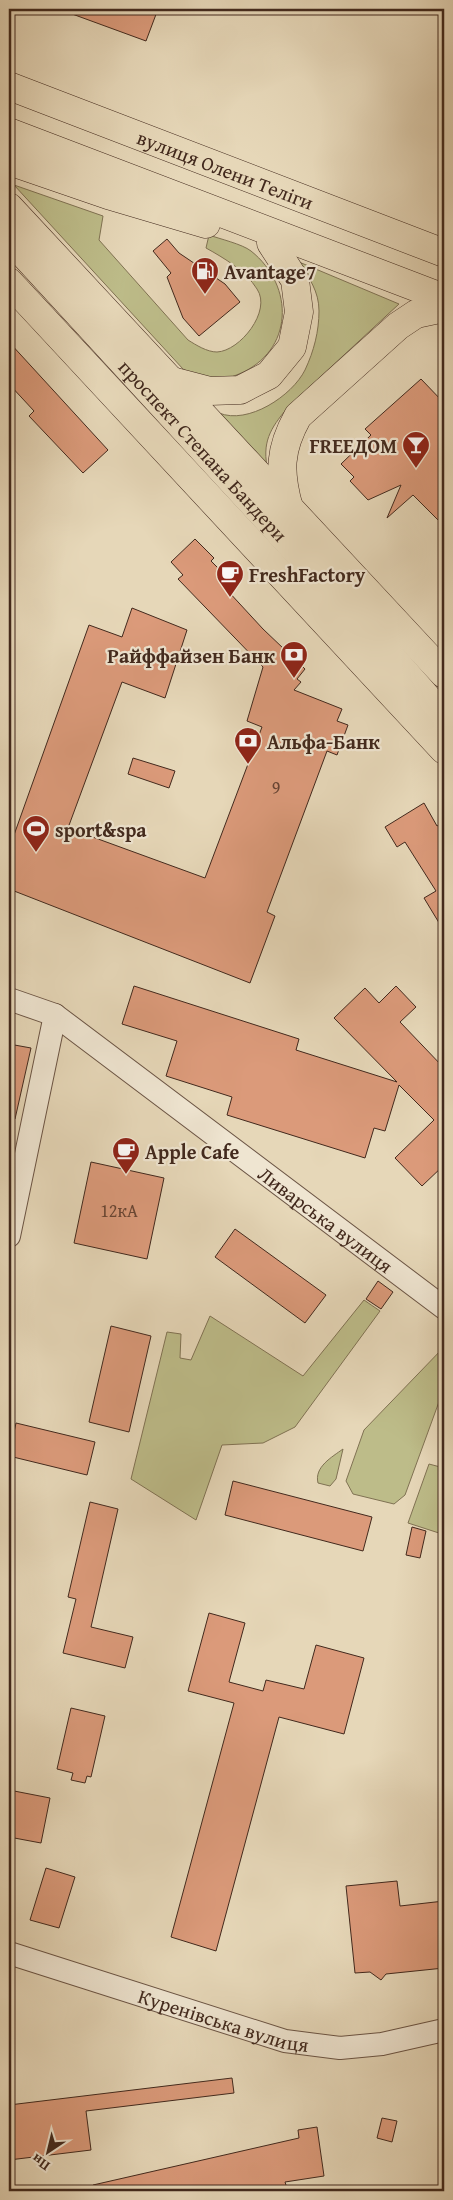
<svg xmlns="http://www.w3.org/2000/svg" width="453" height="2200" viewBox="0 0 453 2200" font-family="'Gentium Book Plus',serif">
	<rect width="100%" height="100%" fill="#e6d7b8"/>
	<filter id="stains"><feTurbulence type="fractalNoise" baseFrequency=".004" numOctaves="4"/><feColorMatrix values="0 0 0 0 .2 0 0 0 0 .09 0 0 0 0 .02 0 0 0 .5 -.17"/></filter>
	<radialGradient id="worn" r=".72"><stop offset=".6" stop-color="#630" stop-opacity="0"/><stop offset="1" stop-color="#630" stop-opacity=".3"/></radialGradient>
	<path fill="#bdbc89" stroke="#807253" d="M 14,185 L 103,216 L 99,240 L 188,340 C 196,345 207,352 217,352 C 240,351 272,311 257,289 C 246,271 224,258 206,248 L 209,235 C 220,239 242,244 251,251 C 295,286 294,351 239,374 C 229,378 213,384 202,381 C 196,380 188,372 183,369 Z
		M 299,262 L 399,304 L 290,405 C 273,425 262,439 267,466 L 219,413 C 248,425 292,396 305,370 C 314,351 319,331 319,311 C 319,291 309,278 299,262 Z
		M 364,1300 L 380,1311 L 295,1427 L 263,1443 L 222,1445 L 196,1520 L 131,1479 L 167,1332 L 181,1334 L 180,1358 L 191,1360 L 210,1316 L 303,1376 Z
		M 444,1347 L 444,1388 L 405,1495 L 394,1504 L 353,1494 L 346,1481 L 364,1430 Z
		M 343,1449 L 336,1479 L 330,1486 L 318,1483 C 314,1467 332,1457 343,1449 Z
		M 429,1464 L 444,1468 L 444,1529 L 442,1534 L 408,1523 Z"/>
	<path fill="#db9a7a" stroke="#42291d" d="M 64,9 L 158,9 L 146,41 L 64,11 Z
		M 167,239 L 179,253 L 225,284 L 240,302 L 199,336 L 183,318 L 167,277 L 171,273 L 153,251 Z
		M 9,342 L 108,450 L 83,473 L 29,416 L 34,411 L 9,384 Z
		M 421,379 L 444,403 L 444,526 L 413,495 L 387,518 L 401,485 L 368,500 L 350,481 L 354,477 L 341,464 L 371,435 L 365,429 Z
		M 195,539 L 214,558 L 211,561 L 223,573 L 219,576 L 229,588 L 227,590 L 263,629 L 305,669 L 297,679 L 301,682 L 294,690 L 342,709 L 337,721 L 348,725 L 337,755 L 327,751 L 267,912 L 275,916 L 250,983 L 9,889 L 9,849 L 89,625 L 122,637 L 132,608 L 187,630 L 165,698 L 122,682 L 68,828 L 205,878 L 262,727 L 247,721 L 263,667 L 178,579 L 183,575 L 171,562 Z
		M 133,758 L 175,771 L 169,788 L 128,774 Z
		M 424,803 L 437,826 L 444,822 L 444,931 L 424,898 L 436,891 L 405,842 L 397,847 L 385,827 Z
		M 134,986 L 299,1039 L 296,1050 L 397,1082 L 334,1018 L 365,988 L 379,1003 L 396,986 L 416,1007 L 400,1022 L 444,1068 L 444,1165 L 422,1186 L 395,1158 L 434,1120 L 399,1085 L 385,1131 L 374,1128 L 365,1158 L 227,1115 L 232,1097 L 166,1076 L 177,1041 L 122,1024 Z
		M 9,1044 L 31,1048 L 15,1119 L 9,1118 Z
		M 91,1162 L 164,1178 L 147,1259 L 74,1243 Z
		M 235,1229 L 326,1295 L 305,1323 L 215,1257 Z
		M 378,1281 L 393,1292 L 381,1309 L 366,1299 Z
		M 111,1326 L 151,1336 L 129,1432 L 89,1422 Z
		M 16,1423 L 95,1442 L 87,1475 L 9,1456 Z
		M 233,1481 L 372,1517 L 363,1551 L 225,1515 Z
		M 90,1502 L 118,1509 L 91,1627 L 133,1637 L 125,1668 L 63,1653 L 76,1599 L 68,1597 Z
		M 412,1527 L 426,1531 L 420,1558 L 406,1555 Z
		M 209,1613 L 245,1623 L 229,1682 L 263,1691 L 266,1680 L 304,1689 L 316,1645 L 364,1658 L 344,1734 L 279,1717 L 216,1951 L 171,1937 L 234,1703 L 188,1691 Z
		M 71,1708 L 105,1716 L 91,1777 L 87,1776 L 85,1783 L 71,1780 L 73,1773 L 57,1769 Z
		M 9,1790 L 50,1798 L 41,1843 L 9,1837 Z
		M 46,1868 L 75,1877 L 59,1928 L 30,1920 Z
		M 397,1881 L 400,1906 L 444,1901 L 444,1968 L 386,1974 L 381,1980 L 370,1972 L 355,1973 L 346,1886 Z
		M 232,2078 L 234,2093 L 86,2111 L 91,2150 L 9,2160 L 9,2105 Z
		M 382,2118 L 397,2121 L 392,2142 L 377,2138 Z
		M 317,2127 L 324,2176 L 285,2182 L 288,2191 L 93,2191 L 93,2185 L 299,2138 L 298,2130 Z"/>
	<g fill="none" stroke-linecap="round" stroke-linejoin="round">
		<defs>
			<g id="minor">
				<path id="s1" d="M 9,999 L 55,1015 L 444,1308"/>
				<path d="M 9,1236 L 55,1015"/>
				<path id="s2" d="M 9,1953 L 285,2041 L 340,2048 L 382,2044 L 444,2030"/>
			</g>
			<g id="major">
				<path id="s3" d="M 9,86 L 444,253"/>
				<path d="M 9,132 L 444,298"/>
				<path d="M 9,161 L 108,195 L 206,224"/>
				<path d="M 9,207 L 444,674"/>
				<path id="s4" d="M 9,238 L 334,592 L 444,717"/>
				<path d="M 9,282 L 444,750"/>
				<path d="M 168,380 L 210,391 L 240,390 L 269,375 L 292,347 L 299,312 L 295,280 L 271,243"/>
				<path d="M 289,508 C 279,472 279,450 298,416 L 398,326 L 416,314 L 444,308"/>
			</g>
		</defs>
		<use href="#minor" stroke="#6b5444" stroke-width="24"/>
		<use href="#major" stroke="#42291d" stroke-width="29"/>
		<use href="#minor" stroke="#efe5d1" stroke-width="22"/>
		<use href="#major" stroke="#e6d7b8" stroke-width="28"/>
	</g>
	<defs>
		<symbol id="fuel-pin" viewBox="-11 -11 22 30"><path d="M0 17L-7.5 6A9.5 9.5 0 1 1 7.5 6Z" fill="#8f2418" stroke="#efe5d1"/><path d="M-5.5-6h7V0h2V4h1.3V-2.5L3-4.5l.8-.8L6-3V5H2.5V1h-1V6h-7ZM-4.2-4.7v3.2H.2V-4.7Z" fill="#fff"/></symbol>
		<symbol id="bar-pin" viewBox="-11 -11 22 30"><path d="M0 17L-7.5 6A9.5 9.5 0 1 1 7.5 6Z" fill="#8f2418" stroke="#efe5d1"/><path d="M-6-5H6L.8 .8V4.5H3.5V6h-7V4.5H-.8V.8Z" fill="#fff"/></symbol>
		<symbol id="cafe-pin" viewBox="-11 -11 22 30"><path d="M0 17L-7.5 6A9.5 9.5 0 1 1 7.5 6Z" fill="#8f2418" stroke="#efe5d1"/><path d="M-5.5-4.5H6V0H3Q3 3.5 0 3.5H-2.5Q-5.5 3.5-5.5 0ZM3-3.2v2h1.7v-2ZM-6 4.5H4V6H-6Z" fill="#fff"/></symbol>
		<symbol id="bank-pin" viewBox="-11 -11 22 30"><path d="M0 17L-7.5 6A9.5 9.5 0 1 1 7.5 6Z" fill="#8f2418" stroke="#efe5d1"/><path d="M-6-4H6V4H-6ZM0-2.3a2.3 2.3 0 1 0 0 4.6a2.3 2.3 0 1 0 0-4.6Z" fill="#fff"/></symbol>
		<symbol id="stadium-pin" viewBox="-11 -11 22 30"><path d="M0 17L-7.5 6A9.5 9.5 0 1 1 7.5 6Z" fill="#8f2418" stroke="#efe5d1"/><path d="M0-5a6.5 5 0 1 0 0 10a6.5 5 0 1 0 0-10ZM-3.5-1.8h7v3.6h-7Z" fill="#fff"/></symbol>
	</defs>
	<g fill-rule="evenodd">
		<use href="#fuel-pin" x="189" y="255" width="32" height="43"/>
		<use href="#bar-pin" x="400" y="429" width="32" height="43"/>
		<use href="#cafe-pin" x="214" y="558" width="32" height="43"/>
		<use href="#bank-pin" x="278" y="639" width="32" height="43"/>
		<use href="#bank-pin" x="232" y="725" width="32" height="43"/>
		<use href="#stadium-pin" x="20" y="813" width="32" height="43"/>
		<use href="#cafe-pin" x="110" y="1135" width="32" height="43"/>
	</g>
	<g text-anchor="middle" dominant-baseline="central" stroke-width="4.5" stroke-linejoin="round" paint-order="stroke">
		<g font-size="18" fill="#684534">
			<text x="276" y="787">9</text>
			<text x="119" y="1210">12кА</text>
		</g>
		<g font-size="20" fill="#42291d" stroke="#efe5d1">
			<text stroke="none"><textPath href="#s3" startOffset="232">вулиця Олени Теліги</textPath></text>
			<text stroke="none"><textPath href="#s4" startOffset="288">проспект Степана Бандери</textPath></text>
			<text stroke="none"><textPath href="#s1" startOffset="388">Ливарська вулиця</textPath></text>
			<text stroke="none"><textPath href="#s2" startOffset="225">Куренівська вулиця</textPath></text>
		</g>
		<g font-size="20" font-weight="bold" fill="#42291d" stroke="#efe5d1" text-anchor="start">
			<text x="224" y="271">Avantage7</text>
			<text x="397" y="445" text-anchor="end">FREEДОМ</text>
			<text x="249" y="574">FreshFactory</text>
			<text x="275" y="655" text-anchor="end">Райффайзен Банк</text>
			<text x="267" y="741">Альфа-Банк</text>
			<text x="55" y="829">sport&amp;spa</text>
			<text x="145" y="1151">Apple Cafe</text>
		</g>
	</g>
	<rect width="453" height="2200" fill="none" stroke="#e6d7b8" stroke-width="30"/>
	<rect x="10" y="10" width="433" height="2180" fill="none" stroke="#42291d" stroke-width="2.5"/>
	<rect x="15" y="15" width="423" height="2170" fill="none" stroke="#42291d"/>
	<g transform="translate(48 2152) rotate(215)" stroke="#efe5d1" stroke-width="4" paint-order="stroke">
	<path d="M0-4L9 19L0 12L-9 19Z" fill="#42291d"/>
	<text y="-8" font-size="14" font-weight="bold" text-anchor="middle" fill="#42291d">Пн</text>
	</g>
	<rect width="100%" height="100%" filter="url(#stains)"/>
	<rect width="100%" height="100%" fill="url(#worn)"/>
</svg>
